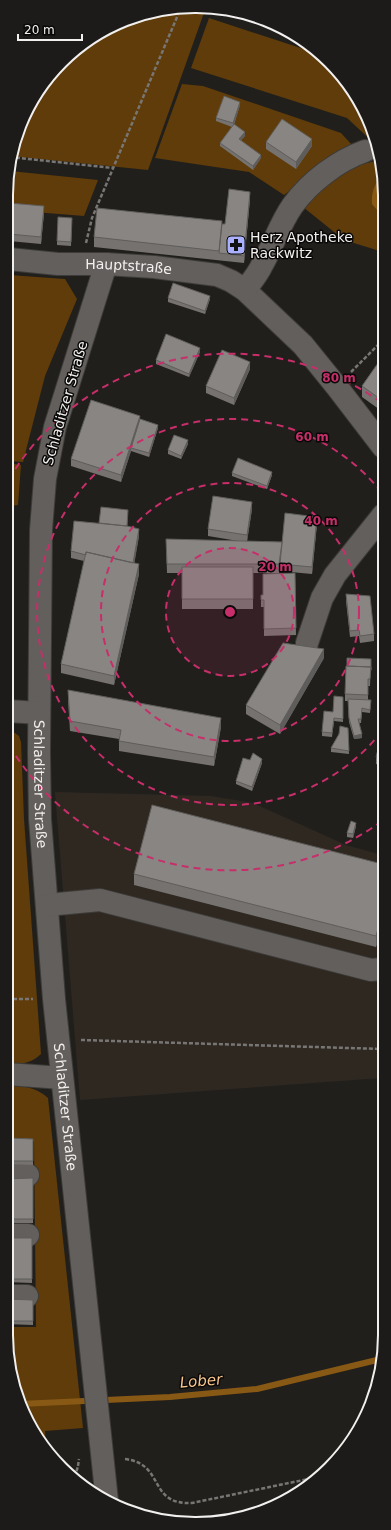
<svg xmlns="http://www.w3.org/2000/svg" width="391" height="1530" viewBox="0 0 391 1530" font-family="'DejaVu Sans',sans-serif">
	<rect width="100%" height="100%" fill="#211f1c"/>
	<path fill="#2e2821" d="M 55,792 L 211,796 L 253,803 L 346,845 L 382,855 L 382,1078 L 80,1100 Z"/>
	<path fill="#5f3c09" d="M 158,10 L 205,10 L 148,170 L 11,156 L 38,90 L 90,38 Z
		M 209,18 L 319,54 L 330,62 L 366,112 L 375,144 L 347,118 L 191,68 Z
		M 182,84 L 203,86 L 341,133 L 352,145 L 284,195 L 249,172 L 155,158 Z
		M 380,160 L 383,171 L 383,252 L 344,240 L 303,207 L 321,183 L 354,166 Z
		M 10,171 L 98,180 L 84,216 L 9,210 Z
		M 9,275 L 65,279 L 77,299 L 45,376 L 23,462 L 9,461 Z
		M 9,463 L 21,465 L 18,505 L 9,506 Z
		M 8,728 L 19,736 L 21,742 L 24,819 L 41,1054 C 31,1064 21,1064 7,1064 Z
		M 7,1085 C 23,1086 36,1087 48,1098 L 83,1428 L 45,1431 L 46,1448 L 20,1407 L 6,1335 L 6,1327 L 36,1327 L 34,1141 L 7,1140 Z"/>
	<path fill="#885915" d="M 383,177 L 383,217 L 372,204 C 371,195 374,181 383,177 Z"/>
	<g fill="none" stroke-linecap="round" stroke-linejoin="round">
		<path stroke="#885915" stroke-width="6" d="M 20,1404 L 170,1397 L 257,1389 L 381,1359"/>
		<defs>
			<g id="minor">
				<path id="s1" d="M 9,259 L 58,264 L 106,264 L 154,267 L 217,275 L 231,281 L 245,290 L 303,345 L 337,387 L 383,447"/>
				<path id="s2" d="M 106,264 L 55,427 L 45,479 L 41,530 L 39,752 L 40,819 L 54,999 L 107,1501"/>
				<path d="M 245,290 C 251,282 258,274 262,265 C 273,246 280,223 293,205 C 310,182 337,161 365,151"/>
				<path d="M 307,643 L 322,598 L 335,575 L 383,515"/>
				<path d="M 8,711 L 39,713"/>
				<path d="M 47,905 L 100,900 L 371,970 L 382,969"/>
				<path d="M 7,1074 L 62,1078"/>
				<path d="M 6,1175 L 28,1175"/>
				<path d="M 6,1235 L 28,1235"/>
				<path d="M 6,1296 L 27,1296"/>
			</g>
		</defs>
		<use href="#minor" stroke="#3e3c3a" stroke-width="24"/>
		<path stroke="#787674" stroke-width="2.5" stroke-dasharray="4 2" stroke-linecap="butt" d="M 10,157 L 113,168
			M 86,243 L 92,218 L 180,10
			M 351,372 L 383,340
			M 7,999 L 33,999
			M 81,1040 L 382,1049
			M 125,1459 C 166,1464 147,1505 192,1503 L 318,1477
			M 78,1466 L 79,1459
			M 75,1477 L 78,1466"/>
		<use href="#minor" stroke="#625f5c" stroke-width="22"/>
	</g>
	<path fill="#757270" d="M 240,105 L 234,125 L 245,136 L 241,140 L 261,158 L 253,170 L 220,146 L 220,143 L 232,127 L 216,121 L 216,118 Z
		M 266,142 L 312,146 L 296,169 L 266,149 Z
		M 250,199 L 244,263 L 94,247 L 94,237 L 222,224 L 225,224 Z
		M 9,203 L 44,213 L 41,244 L 9,241 Z
		M 72,218 L 71,246 L 57,245 L 57,241 Z
		M 168,298 L 210,299 L 205,314 L 168,302 Z
		M 200,352 L 189,377 L 156,364 L 156,360 Z
		M 383,356 L 383,412 L 362,397 L 362,386 Z
		M 250,369 L 234,405 L 206,393 L 206,386 Z
		M 140,419 L 158,428 L 149,457 L 131,451 L 121,482 L 71,466 L 71,459 Z
		M 188,444 L 181,459 L 168,454 L 168,450 Z
		M 232,473 L 272,475 L 267,489 L 232,476 Z
		M 252,509 L 247,541 L 282,542 L 317,524 L 312,574 L 280,571 L 280,569 L 279,573 L 253,573 L 253,609 L 182,609 L 182,573 L 167,573 L 166,539 L 238,541 L 208,536 L 208,529 Z
		M 128,514 L 127,526 L 139,536 L 134,563 L 139,574 L 114,685 L 61,673 L 61,664 L 84,561 L 71,558 L 71,551 L 99,523 Z
		M 295,573 L 296,635 L 264,636 L 264,607 L 261,607 L 261,595 L 263,595 Z
		M 346,594 L 374,634 L 374,641 L 360,643 L 359,636 L 350,637 L 346,601 Z
		M 324,658 L 280,734 L 246,714 L 246,705 Z
		M 371,659 L 370,686 L 368,686 L 368,700 L 371,700 L 370,713 L 362,712 L 361,723 L 359,723 L 362,738 L 354,739 L 349,722 L 348,701 L 345,701 L 345,694 Z
		M 68,690 L 221,727 L 214,766 L 119,751 L 119,739 L 70,731 L 68,699 Z
		M 343,697 L 343,722 L 334,721 L 332,737 L 322,736 L 322,732 L 333,712 Z
		M 348,728 L 349,754 L 331,752 L 331,748 L 339,734 Z
		M 382,734 L 382,766 L 376,764 L 376,757 Z
		M 262,763 L 252,791 L 236,784 L 236,781 Z
		M 356,826 L 353,838 L 347,837 L 347,833 Z
		M 382,864 L 382,925 L 376,947 L 134,885 L 134,874 Z
		M 7,1138 L 33,1139 L 33,1165 L 7,1164 Z
		M 33,1178 L 33,1223 L 6,1223 L 6,1179 Z
		M 6,1238 L 32,1238 L 32,1283 L 6,1282 Z
		M 6,1299 L 33,1300 L 33,1325 L 6,1324 Z"/>
	<path fill="#5f5d5b" d="M 240,102 L 240,105 L 233,127 L 233,123 Z
		M 245,132 L 245,136 L 239,143 L 239,139 Z
		M 312,139 L 312,146 L 296,169 L 296,162 Z
		M 261,155 L 261,158 L 253,170 L 253,166 Z
		M 250,192 L 250,199 L 244,263 L 244,256 Z
		M 44,206 L 44,213 L 41,244 L 41,237 Z
		M 210,296 L 210,299 L 205,314 L 205,311 Z
		M 200,348 L 200,352 L 189,377 L 189,374 Z
		M 250,362 L 250,369 L 234,405 L 234,398 Z
		M 140,416 L 140,423 L 131,448 L 131,451 L 121,482 L 121,475 Z
		M 158,425 L 158,428 L 149,457 L 149,453 Z
		M 188,440 L 188,444 L 181,459 L 181,456 Z
		M 272,472 L 272,475 L 267,489 L 267,486 Z
		M 252,502 L 252,509 L 247,542 L 247,535 Z
		M 317,517 L 317,524 L 312,574 L 312,567 Z
		M 139,529 L 139,536 L 133,572 L 133,565 Z
		M 139,564 L 139,574 L 114,685 L 114,676 Z
		M 324,649 L 324,658 L 280,734 L 280,725 Z
		M 221,718 L 221,727 L 214,766 L 214,757 Z
		M 362,734 L 362,738 L 354,739 L 354,736 Z
		M 262,759 L 262,763 L 252,791 L 252,787 Z
		M 356,823 L 356,826 L 353,838 L 353,834 Z
		M 382,914 L 382,925 L 376,947 L 376,936 Z"/>
	<path fill="#888582" stroke="#5f5d5b" d="M 224,96 L 240,102 L 233,123 L 216,118 Z
		M 282,119 L 312,139 L 296,162 L 266,142 Z
		M 234,124 L 245,132 L 239,139 L 261,155 L 253,166 L 220,143 Z
		M 229,189 L 250,192 L 244,256 L 219,253 L 222,224 L 225,224 Z
		M 9,203 L 44,206 L 41,237 L 9,234 Z
		M 97,208 L 222,221 L 219,251 L 94,237 Z
		M 58,217 L 72,218 L 71,242 L 57,241 Z
		M 173,283 L 210,296 L 205,311 L 168,298 Z
		M 166,334 L 200,348 L 189,374 L 156,360 Z
		M 222,350 L 250,362 L 234,398 L 206,386 Z
		M 383,356 L 383,401 L 362,386 Z
		M 91,400 L 140,416 L 121,475 L 71,459 Z
		M 140,419 L 158,425 L 149,453 L 131,448 Z
		M 174,435 L 188,440 L 181,456 L 168,450 Z
		M 238,458 L 272,472 L 267,486 L 232,473 Z
		M 213,496 L 252,502 L 247,535 L 208,529 Z
		M 101,507 L 128,510 L 127,526 L 99,523 Z
		M 285,513 L 317,517 L 312,567 L 280,564 Z
		M 74,521 L 127,526 L 139,529 L 133,563 L 86,552 L 86,555 L 71,551 Z
		M 166,539 L 282,542 L 279,564 L 167,564 Z
		M 86,552 L 139,564 L 114,676 L 61,664 Z
		M 182,567 L 253,567 L 253,599 L 182,599 Z
		M 295,573 L 296,628 L 264,629 L 264,600 L 261,600 L 261,595 L 263,595 L 263,574 Z
		M 346,594 L 370,596 L 374,634 L 360,636 L 359,630 L 350,631 Z
		M 283,643 L 324,649 L 280,725 L 246,705 Z
		M 347,658 L 371,659 L 371,670 L 371,667 L 347,666 Z
		M 346,666 L 371,667 L 370,679 L 368,679 L 368,695 L 345,694 Z
		M 68,690 L 221,718 L 214,757 L 119,741 L 121,730 L 70,721 Z
		M 334,696 L 343,697 L 343,719 L 334,718 L 332,733 L 322,732 L 324,711 L 333,712 Z
		M 348,699 L 371,700 L 370,710 L 362,708 L 361,719 L 358,719 L 362,734 L 354,736 L 349,718 Z
		M 340,726 L 348,728 L 349,751 L 331,748 L 339,734 Z
		M 382,734 L 382,759 L 376,757 Z
		M 253,753 L 262,759 L 252,787 L 236,781 L 243,758 L 250,760 Z
		M 152,805 L 382,864 L 382,914 L 376,936 L 134,874 Z
		M 351,821 L 356,823 L 353,834 L 347,833 Z
		M 7,1138 L 33,1139 L 33,1161 L 7,1161 Z
		M 33,1178 L 33,1219 L 6,1219 L 6,1179 Z
		M 6,1238 L 32,1238 L 32,1279 L 6,1279 Z
		M 6,1299 L 33,1300 L 33,1321 L 6,1321 Z"/>
	<circle cx="230" cy="612" r="64" fill="#c72e6a" fill-opacity=".12"/>
	<g fill="none" stroke="#c72e6a" stroke-width="2" stroke-dasharray="7 5">
		<circle cx="230" cy="612" r="64"/>
		<circle cx="230" cy="612" r="129"/>
		<path d="M382 731A193 193 0 1 1 382 493"/>
		<path d="M382 821A258 258 0 0 1 9 745M9 479A258 258 0 0 1 382 403"/>
	</g>
	<defs>
		<symbol id="pharmacy-square" viewBox="-11 -11 22 22"><rect x="-9" y="-9" width="18" height="18" rx="4" fill="#aab0fb" stroke="#0a0908"/><path d="M-2-6h4v4h4v4h-4v4h-4v-4h-4v-4h4Z" fill="#111"/></symbol>
	</defs>
	<g fill-rule="evenodd">
		<use href="#pharmacy-square" x="225" y="234" width="22" height="22"/>
	</g>
	<g text-anchor="middle" dominant-baseline="central" stroke-width="3" stroke-linejoin="round" paint-order="stroke">
		<g font-size="14" fill="#f2f0ef" stroke="#0a0908" text-anchor="start">
			<text x="250" y="237">Herz Apotheke<tspan x="250" dy="16">Rackwitz</tspan></text>
		</g>
		<g font-size="14" fill="#f2f0ef" stroke="#0a0908">
			<text stroke="none"><textPath href="#s1" startOffset="120">Hauptstraße</textPath></text>
			<text transform="translate(65 403) rotate(-74)">Schladitzer Straße</text>
			<text stroke="none"><textPath href="#s2" startOffset="529">Schladitzer Straße</textPath></text>
			<text stroke="none"><textPath href="#s2" startOffset="853">Schladitzer Straße</textPath></text>
		</g>
		<g font-size="15" font-style="italic" fill="#f9c78d" stroke="#0a0908">
			<text transform="translate(201 1381) rotate(-5)">Lober</text>
		</g>
	</g>
	<path d="M0 0H391V1530H0ZM195 13H196A182 182 0 0 1 378 195V1335A182 182 0 0 1 196 1517H195A182 182 0 0 1 13 1335V195A182 182 0 0 1 195 13Z" fill="#1d1b1a" fill-rule="evenodd"/>
	<path fill="none" stroke="#f2f0ef" stroke-width="2" d="M195 13H196A182 182 0 0 1 378 195V1335A182 182 0 0 1 196 1517H195A182 182 0 0 1 13 1335V195A182 182 0 0 1 195 13Z"/>
	<circle cx="230" cy="612" r="6" fill="#c72e6a" stroke="#0a0908" stroke-width="2"/>
	<g font-size="12" text-anchor="middle" font-weight="bold" fill="#c72e6a" stroke="#0a0908" stroke-width="3" stroke-linejoin="round" paint-order="stroke">
		<text x="339" y="382">80 m</text>
		<text x="312" y="441">60 m</text>
		<text x="321" y="525">40 m</text>
		<text x="275" y="571">20 m</text>
	</g>
	<path d="M18 34v6h64v-6" fill="none" stroke="#f2f0ef" stroke-width="2"/>
	<text x="24" y="34" font-size="12" fill="#f2f0ef" stroke="#0a0908" stroke-width="3" paint-order="stroke">20 m</text>
</svg>
